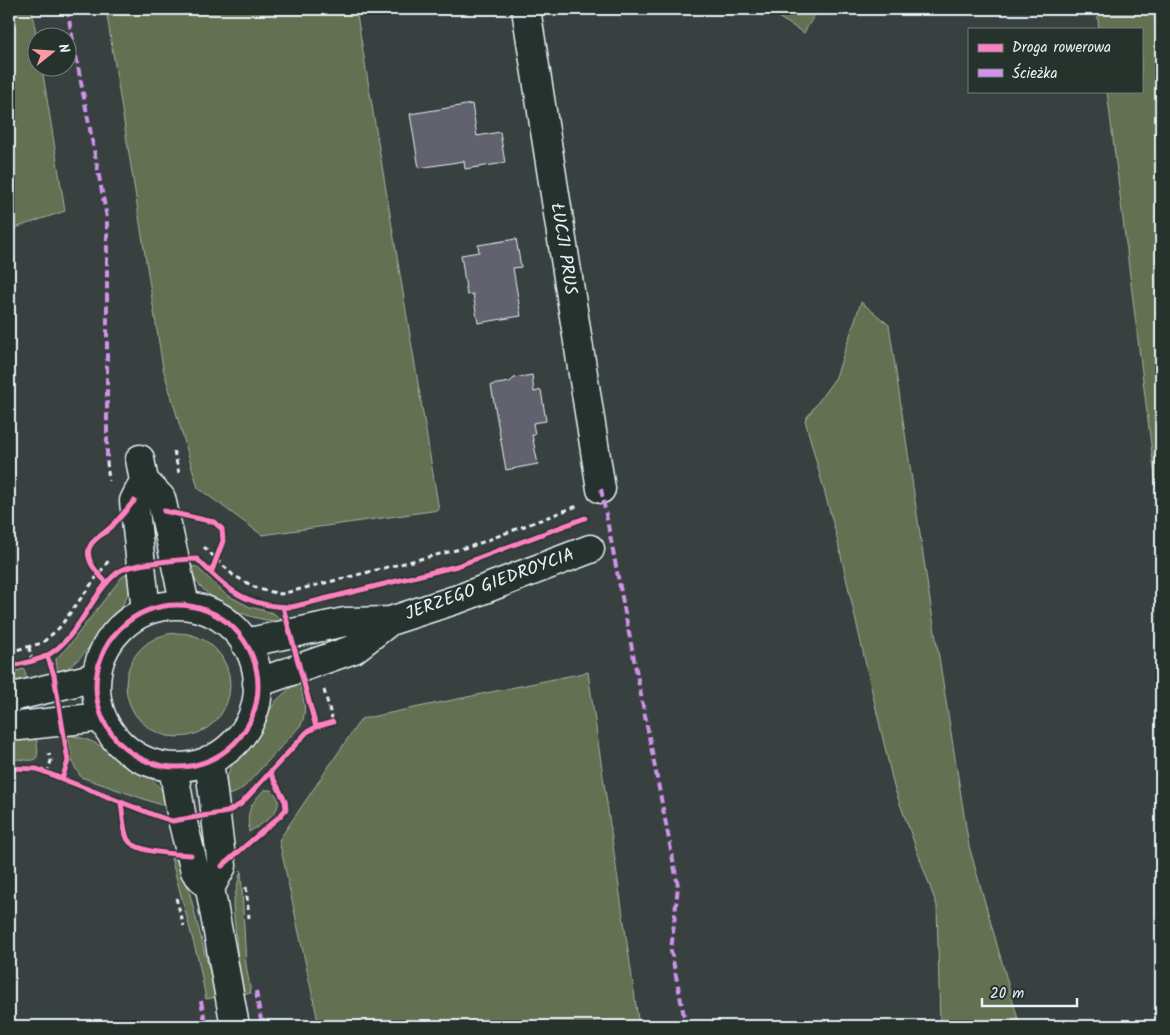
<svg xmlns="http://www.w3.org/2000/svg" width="1170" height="1035" viewBox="0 0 1170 1035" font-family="Kalam,sans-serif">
	<rect width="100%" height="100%" fill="#384140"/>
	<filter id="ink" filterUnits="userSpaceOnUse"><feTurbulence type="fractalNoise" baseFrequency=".02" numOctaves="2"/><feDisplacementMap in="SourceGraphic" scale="10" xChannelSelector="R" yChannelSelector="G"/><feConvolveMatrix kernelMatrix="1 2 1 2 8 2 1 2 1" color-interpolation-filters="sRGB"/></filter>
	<g filter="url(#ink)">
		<path fill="#637051" stroke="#a6b0a4" d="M 9,9 L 32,9 L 37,41 L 38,68 L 42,68 L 65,211 L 9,230 Z
			M 106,9 L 356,9 L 439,510 L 262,535 L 198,488 L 163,368 Z
			M 765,9 L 818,9 L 804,33 Z
			M 1153,9 L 1161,74 L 1161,525 L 1107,91 L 1141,91 L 1141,29 L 1099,29 L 1097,11 Z
			M 861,302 L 889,325 L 928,588 L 969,846 L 1020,1026 L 940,1026 L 937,906 L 894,787 L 836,534 L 805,420 L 836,377 Z
			M 186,565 L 197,567 L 225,594 L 250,607 L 273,613 L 281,619 L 282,622 C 243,619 203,601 186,565 Z
			M 127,574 L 131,574 C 131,583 129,592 125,600 C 121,610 113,617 106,625 C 89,646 83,660 58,674 L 56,659 L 70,644 L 122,577 Z
			M126 685a52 52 0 1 1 104 0a52 52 0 1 1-104 0Z
			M 24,669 L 28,683 L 9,688 L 9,673 Z
			M 588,672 L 639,1026 L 319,1026 L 279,840 L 361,719 Z
			M 299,682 C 303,697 308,711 301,725 L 245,786 L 237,792 L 225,796 L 226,779 L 232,765 L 240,753 L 250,744 L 275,702 L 290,688 Z
			M 68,735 C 95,739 104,749 126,762 C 147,775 159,781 169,804 L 161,805 L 81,777 L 73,764 Z
			M 36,737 C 42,770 32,758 9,759 L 9,739 Z
			M 264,790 L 271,790 C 292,807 262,824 249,832 C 247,811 249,806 264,790 Z
			M 171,858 L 176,860 L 183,867 L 216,997 L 206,999 L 199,963 Z
			M 241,870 L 246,965 L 251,993 L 241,994 L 233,904 Z"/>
		<path fill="#62626e" stroke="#e8f1f8" d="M 472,104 L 477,136 L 500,132 L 505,163 L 465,169 L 464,161 L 419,168 L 410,114 Z
			M 516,239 L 521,267 L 513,268 L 521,316 L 478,323 L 473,294 L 467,295 L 461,255 L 479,252 L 478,245 Z
			M 532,375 L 534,392 L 541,390 L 546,421 L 533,423 L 535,435 L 532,435 L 538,464 L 506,470 L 491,385 L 510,382 L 514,378 Z"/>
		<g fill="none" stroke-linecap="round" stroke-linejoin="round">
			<defs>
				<path id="minor" d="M 526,9 L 601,489
					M 140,459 L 144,481 L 134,501 L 146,611
					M 144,481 L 161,498 L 185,605
					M96 686a81 81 0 1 1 162 0a81 81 0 1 1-162 0Z
					M 245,643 L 345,622 L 390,621 L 461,598 L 590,549
					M 257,683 L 354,649 L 390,621
					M 9,700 L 13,697 L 96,677
					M 9,724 L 19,726 L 102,717
					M 209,760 L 222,866 L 210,888
					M 173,767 L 182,819 L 195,871 L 210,888 L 235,1026"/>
			</defs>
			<use href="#minor" stroke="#e8f1f8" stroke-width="31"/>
			<path stroke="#e8f1f8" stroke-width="3" stroke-dasharray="5 4" stroke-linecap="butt" d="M 174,451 L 179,473
				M 107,462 L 109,481
				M 204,547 L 233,575 L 258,589 L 281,594 L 472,546 L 577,506
				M 29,647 L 32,661
				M 9,652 L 42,643 L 59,628 L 109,560
				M 324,690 L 333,722
				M 47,773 L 51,761 L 49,753
				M 246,887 L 249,918
				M 176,898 L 184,926"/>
			<use href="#minor" stroke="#26332d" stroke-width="28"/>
			<path stroke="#d193ec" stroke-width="4" stroke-dasharray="8 4" stroke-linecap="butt" d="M 67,9 L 107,218 L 107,462
				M 601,489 L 678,886 L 671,951 L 686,1026
				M 256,991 L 262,1026
				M 201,1001 L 206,1026"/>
			<defs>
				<path id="cycleway" d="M 164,511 L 214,522 L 222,529 L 223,541 L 211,573
					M 107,583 C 98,574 81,557 92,543 C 98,536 107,532 113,525 C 120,518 127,509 134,501
					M96 686a81 81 0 1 1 162 0a81 81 0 1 1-162 0Z
					M 283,607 L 316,727
					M 47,655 L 54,675 L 68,761 L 62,779
					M 9,667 C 21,663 35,662 46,656 C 79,639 90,594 118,572 C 127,564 184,559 197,559 C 228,590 246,607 292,607 L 457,566 L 585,518
					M 9,768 L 37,769 L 154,815 L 172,821 L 227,812 L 241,804 L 307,732 L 316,727 L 333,722
					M 121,803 C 123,814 123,828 127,838 C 133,853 176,854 191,855
					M 222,866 L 280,816 L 286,809 L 285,801 L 270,772"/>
			</defs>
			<use href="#cycleway" stroke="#26332d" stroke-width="8"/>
			<use href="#cycleway" stroke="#ff80c0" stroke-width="5"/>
		</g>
	</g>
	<g text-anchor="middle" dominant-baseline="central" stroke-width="4" stroke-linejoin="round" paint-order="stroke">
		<g font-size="18" fill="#e8f1f8" stroke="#26332d">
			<text transform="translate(563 249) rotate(81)">ŁUCJI PRUS</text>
			<text transform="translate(490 585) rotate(-20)">JERZEGO GIEDROYCIA</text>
		</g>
	</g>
	<rect width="1170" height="1035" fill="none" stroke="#26332d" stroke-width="30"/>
	<rect x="15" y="15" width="1140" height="1005" fill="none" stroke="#e8f1f8" stroke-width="2" filter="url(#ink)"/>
	<rect x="968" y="28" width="175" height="65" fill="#26332d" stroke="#747f7e"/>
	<rect x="978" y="44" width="25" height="8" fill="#ff80c0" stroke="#747f7e"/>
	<text x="1012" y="52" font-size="15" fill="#e8f1f8">Droga rowerowa</text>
	<rect x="978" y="69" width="25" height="8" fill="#d193ec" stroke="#747f7e"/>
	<text x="1012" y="78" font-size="15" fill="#e8f1f8">Ścieżka</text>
	<g transform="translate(52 52) rotate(73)"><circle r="24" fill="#26332d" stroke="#747f7e"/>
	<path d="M0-4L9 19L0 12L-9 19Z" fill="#ff9aa2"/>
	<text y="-8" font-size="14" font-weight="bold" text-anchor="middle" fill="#e8f1f8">N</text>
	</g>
	<path d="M982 998v8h95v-8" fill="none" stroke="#e8f1f8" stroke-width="2.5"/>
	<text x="990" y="998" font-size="15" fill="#e8f1f8" stroke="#26332d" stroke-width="4" paint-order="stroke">20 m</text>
</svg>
